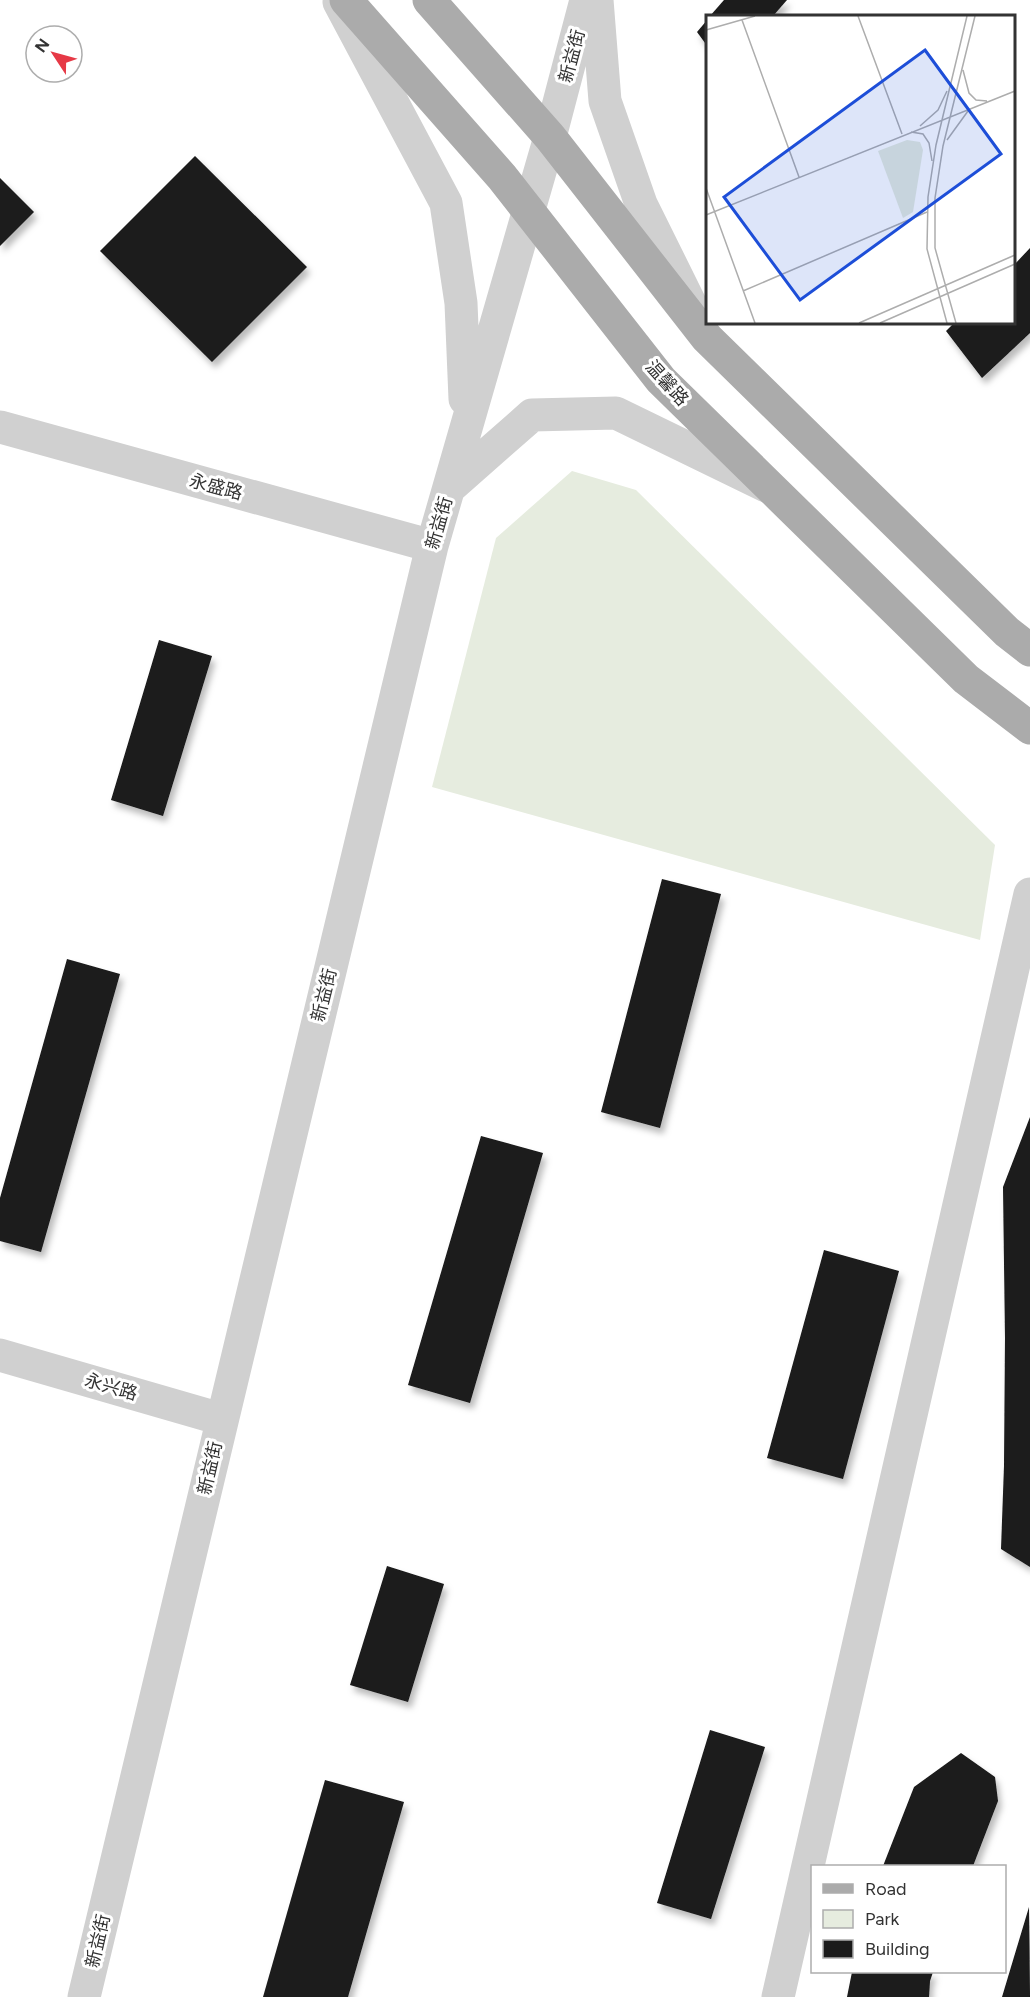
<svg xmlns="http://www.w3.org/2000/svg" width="1030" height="1997" viewBox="0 0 1030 1997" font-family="Figtree,'Noto Sans SC',sans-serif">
	<defs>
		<filter id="shadow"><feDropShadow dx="3.5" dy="6" stdDeviation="3" flood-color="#0004"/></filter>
	</defs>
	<rect width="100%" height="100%" fill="#fff"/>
	<path fill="#e6ecdf" d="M 572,471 L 636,490 L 995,845 L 980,940 L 432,787 L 496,538 Z"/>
	<path fill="#1a1a1a" filter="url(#shadow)" d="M 724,0 L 787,0 L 773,16 L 710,16 Z
		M 708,19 L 708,47 L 697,32 Z
		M 195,156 L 307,267 L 212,362 L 100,251 Z
		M 0,178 L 34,212 L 0,246 Z
		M 1030,248 L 1030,333 L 982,378 L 946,331 L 955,322 L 1014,322 L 1014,265 Z
		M 159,640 L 212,656 L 163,816 L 111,800 Z
		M 662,879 L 721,894 L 660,1128 L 601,1112 Z
		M 67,959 L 120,974 L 41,1252 L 0,1241 L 0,1198 Z
		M 1030,1117 L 1030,1567 L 1001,1549 L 1004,1466 L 1005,1338 L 1003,1187 Z
		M 481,1136 L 543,1153 L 470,1403 L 408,1385 Z
		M 824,1250 L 899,1271 L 843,1479 L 767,1458 Z
		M 387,1566 L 444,1584 L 408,1702 L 350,1685 Z
		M 710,1730 L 765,1747 L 711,1919 L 657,1903 Z
		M 961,1753 L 995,1777 L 998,1801 L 973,1866 L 883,1866 L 914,1787 Z
		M 325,1780 L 404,1802 L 348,1997 L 263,1997 Z
		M 1029,1907 L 1030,1997 L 1002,1997 Z
		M 852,1972 L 933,1972 L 930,1981 L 929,1997 L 847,1997 Z"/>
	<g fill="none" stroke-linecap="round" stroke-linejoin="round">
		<path stroke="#d0d0d0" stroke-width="33" d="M 597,0 L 605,101 L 641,204 L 691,305
			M 339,2 L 446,203 L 461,303 L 465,399
			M 0,427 L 432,546
			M 449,488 L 532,415 L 616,413 L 766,486
			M 0,1355 L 221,1419
			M 84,1997 L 432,546 L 550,137 L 586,0
			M 778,1997 L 1030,894"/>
		<path stroke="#ababab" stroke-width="33" d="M 346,0 L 502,177 L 661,380 L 966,679 L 1030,728
			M 429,0 L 550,137 L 707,338 L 1007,632 L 1030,650"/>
	</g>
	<g text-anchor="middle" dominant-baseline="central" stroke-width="6" stroke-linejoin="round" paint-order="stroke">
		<g font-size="18" fill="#333" stroke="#fff">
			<text transform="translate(572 56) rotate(-75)">新益街</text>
			<text transform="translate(667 383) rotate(48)">温馨路</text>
			<text transform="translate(216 487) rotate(15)">永盛路</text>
			<text transform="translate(439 523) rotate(-74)">新益街</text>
			<text transform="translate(324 995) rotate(-76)">新益街</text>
			<text transform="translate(111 1387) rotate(16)">永兴路</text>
			<text transform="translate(210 1468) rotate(-77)">新益街</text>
			<text transform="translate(98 1941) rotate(-77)">新益街</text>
		</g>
	</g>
	<g transform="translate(706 15)">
		<rect width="309" height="309" fill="#fff"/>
		<path d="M 201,125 L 214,127 L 217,135 L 207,197 L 197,203 L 172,136 Z" fill="#e6ecdf"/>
		<path fill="none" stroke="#adadad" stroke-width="1.5" d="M 152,1 L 196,119M 36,5 L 93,162M 0,15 L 49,1M 257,55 L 263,78 L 270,85 L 281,86M 214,111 L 232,95 L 241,76M 205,117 L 217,119 L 223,128 L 226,146M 241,125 L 262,96M 0,173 L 49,308M 0,200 L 309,76M 37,276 L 221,197M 153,308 L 309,240M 174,308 L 309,249M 241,308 L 221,234 L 222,182 L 230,130 L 261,1M 250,308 L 229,233 L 229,183 L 237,131 L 269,1"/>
		<path fill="#1d4ed8" fill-opacity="0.15" stroke="#1d4ed8" stroke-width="3" d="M 219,35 L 295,139 L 94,285 L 18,182 Z"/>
		<rect width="309" height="309" fill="none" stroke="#333" stroke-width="3"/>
	</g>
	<rect x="811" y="1865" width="195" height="108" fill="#ffffff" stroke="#adadad" stroke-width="1.5"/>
	<rect x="823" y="1884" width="30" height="9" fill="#ababab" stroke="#adadad" stroke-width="1.5"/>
	<text x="865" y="1895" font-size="18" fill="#333333">Road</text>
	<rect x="823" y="1910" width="30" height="18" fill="#e6ecdf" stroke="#adadad" stroke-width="1.5"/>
	<text x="865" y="1925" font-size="18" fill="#333333">Park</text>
	<rect x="823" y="1940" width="30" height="18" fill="#1a1a1a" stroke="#adadad" stroke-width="1.5"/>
	<text x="865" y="1955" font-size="18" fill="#333333">Building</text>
	<g transform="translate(54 54) rotate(306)"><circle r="28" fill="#ffffff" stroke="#adadad" stroke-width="1.5"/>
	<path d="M0-4.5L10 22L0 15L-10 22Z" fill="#e63946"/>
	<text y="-9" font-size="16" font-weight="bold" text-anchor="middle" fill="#333333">N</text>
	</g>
</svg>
